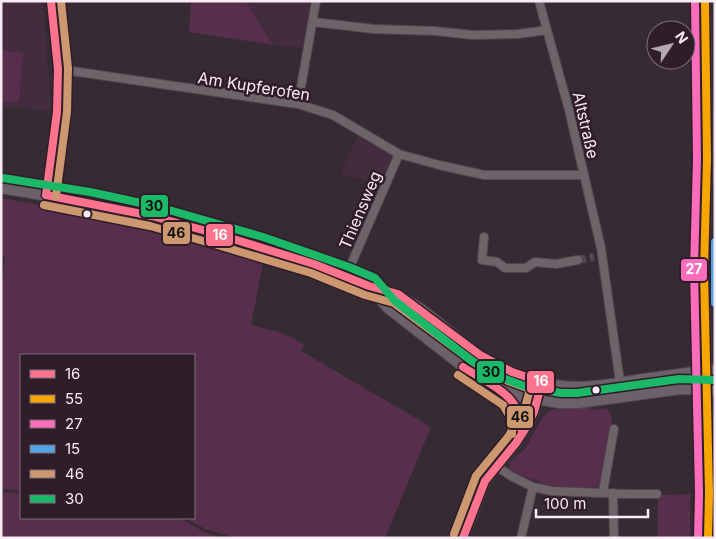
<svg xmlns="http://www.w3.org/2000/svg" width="716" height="539" viewBox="0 0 716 539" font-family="Inter,sans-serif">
	<rect width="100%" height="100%" fill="#362b33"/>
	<path fill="#432c3d" d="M 1,1 L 43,1 L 51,111 L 1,107 Z
		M 245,1 L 312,1 L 305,48 L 273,45 Z
		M 358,136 L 393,156 L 379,184 L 340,174 Z"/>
	<path fill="#572f4c" d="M 191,1 L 245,1 L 273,45 L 189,32 Z
		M 1,50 L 23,53 L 19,102 L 1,101 Z
		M 1,198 C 91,212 177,233 264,258 L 251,325 L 280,332 L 304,344 L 301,351 L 431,427 L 385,538 L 236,538 L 205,529 L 185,518 L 194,518 L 194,355 L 21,355 L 21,491 L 1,489 L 1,293 L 5,257 L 1,256 Z
		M 684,377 L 684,385 L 633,391 L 627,390 L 626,387 L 628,386 Z
		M 547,389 L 604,389 L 604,396 L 578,399 L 544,397 L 544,393 Z
		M 590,407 L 591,410 L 607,408 L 610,413 L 612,422 L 600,485 L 598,487 L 565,487 L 544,484 L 511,471 L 509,468 L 509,463 L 525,449 L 541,420 L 545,415 L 550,410 Z
		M 1,492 L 21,493 L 21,518 L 180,518 L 204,532 L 224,538 L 1,538 Z
		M 690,494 L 690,538 L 658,538 L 658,495 Z"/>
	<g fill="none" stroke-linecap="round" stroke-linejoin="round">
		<path stroke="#534850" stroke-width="8" stroke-dasharray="8 4" stroke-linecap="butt" d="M 578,260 L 594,257"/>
		<path stroke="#534850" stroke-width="10" stroke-dasharray="10 5" stroke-linecap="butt" d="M 524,387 L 551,394 L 584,395 L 680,382 L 715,380"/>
		<defs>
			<path id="minor" d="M 539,1 L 569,110 L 601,248 L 622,396
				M 313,22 L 374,29 L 435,31 L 473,35 L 518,34 L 547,30
				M 58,69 L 298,104 L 333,115 L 399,154 L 439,165 L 484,175 L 584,175
				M 298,104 L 316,1
				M 46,195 L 57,112 L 58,69 L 51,1
				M 484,237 L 482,260 L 497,262 L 505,268 L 526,268 L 535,262 L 556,264 L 578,260
				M 346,276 L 399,154
				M 496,466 L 511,476 L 533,487 L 552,491 L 627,494 L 657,494
				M 603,492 L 614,429
				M 613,493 L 614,538
				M 521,538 L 533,487"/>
			<path id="major" d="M 705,1 L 707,159 L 704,270 L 709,493 L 708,538
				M 1,188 C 94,203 184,222 274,251 C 304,261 337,270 366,285 C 401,303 428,331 460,354 C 480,368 501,378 524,387
				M 382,290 C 420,300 447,333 479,355 C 507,373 544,387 579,387 C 605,387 632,380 658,377 C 677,374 696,372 715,370
				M 374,293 L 388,308 L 466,369 L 493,385 L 524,397 L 560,403 L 578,403 L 680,389 L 715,390
				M 502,393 C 518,406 522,412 522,433
				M 463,538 L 485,481 L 516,443 L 527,426 L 534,412 L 542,382"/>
		</defs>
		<use href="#minor" stroke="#51484e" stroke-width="10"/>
		<use href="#major" stroke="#51484e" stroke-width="12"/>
		<use href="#minor" stroke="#6d646a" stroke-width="8"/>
		<use href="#major" stroke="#6c6168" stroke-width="10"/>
		<defs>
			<path id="bus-1" d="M 46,195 L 152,216 L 217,234 L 314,264 L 369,286 L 398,294 L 480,355 L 512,372 L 542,382 L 534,412 L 527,426 L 516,443 L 485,481 L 463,538
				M 46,195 L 57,112 L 58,69 L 51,1
				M 463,367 C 492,386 522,394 522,434"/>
			<path id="bus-2" d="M 705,1 L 707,159 L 704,270 L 709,493 L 708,538"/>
			<path id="bus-3" d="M 695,1 L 697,159 L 694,270 L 699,493 L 698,538"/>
			<path id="bus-4" d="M 715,242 L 715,303"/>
			<path id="bus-5" d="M 56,196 L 67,112 L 68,68 L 61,1
				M 44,205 L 150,226 L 214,244 L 311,273 L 365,295 L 394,303 L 475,363 L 508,381 L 530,389 L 525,408 L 518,421 L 508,437 L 476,476 L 454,534
				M 458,375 L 503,405 L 510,417 L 512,434"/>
			<path id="bus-6" d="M 3,178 L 90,192 L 155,206 L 263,237 L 349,267 L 375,278 L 395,301 L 472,361 L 497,376 L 527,387 L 561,393 L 577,393 L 679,379 L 715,380"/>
		</defs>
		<use href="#bus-1" stroke="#301d2a" stroke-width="11"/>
		<use href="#bus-2" stroke="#301d2a" stroke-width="11"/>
		<use href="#bus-3" stroke="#301d2a" stroke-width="11"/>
		<use href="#bus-4" stroke="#301d2a" stroke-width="11"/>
		<use href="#bus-5" stroke="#301d2a" stroke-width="11"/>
		<use href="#bus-6" stroke="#301d2a" stroke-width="11"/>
		<use href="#bus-1" stroke="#fc738d" stroke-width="8"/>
		<use href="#bus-2" stroke="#f7a600" stroke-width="8"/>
		<use href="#bus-3" stroke="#fb6dba" stroke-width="8"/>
		<use href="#bus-4" stroke="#53a3e8" stroke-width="8"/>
		<use href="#bus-5" stroke="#cd976f" stroke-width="8"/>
		<use href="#bus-6" stroke="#1ab867" stroke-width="8"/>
	</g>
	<g fill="#f8ebf4" stroke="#301d2a" stroke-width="2">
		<circle cx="87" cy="214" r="4.5"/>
		<circle cx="596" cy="390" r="4.5"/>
	</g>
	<g text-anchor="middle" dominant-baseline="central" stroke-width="5" stroke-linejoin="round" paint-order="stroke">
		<g font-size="16" fill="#f8ebf4" stroke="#301d2a">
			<text transform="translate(254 86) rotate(9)">Am Kupferofen</text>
			<text transform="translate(586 125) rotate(77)">Altstraße</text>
			<text transform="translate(360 210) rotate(-67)">Thiensweg</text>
		</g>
	</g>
	<g stroke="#301d2a" stroke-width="2">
		<rect x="140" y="194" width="29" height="24" rx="5" fill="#1ab867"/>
		<rect x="162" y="221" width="29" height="24" rx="5" fill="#cd976f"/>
		<rect x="205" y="223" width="29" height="24" rx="5" fill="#fc738d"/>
		<rect x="680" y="258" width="28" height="24" rx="5" fill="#fb6dba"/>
		<rect x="476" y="360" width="29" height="24" rx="5" fill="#1ab867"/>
		<rect x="526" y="370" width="29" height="24" rx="5" fill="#fc738d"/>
		<rect x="506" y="405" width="28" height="24" rx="5" fill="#cd976f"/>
	</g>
	<g font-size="14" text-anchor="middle" font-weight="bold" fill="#fff">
		<text x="220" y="240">16</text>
		<text x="694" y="274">27</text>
		<text x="541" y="386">16</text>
	</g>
	<g font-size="14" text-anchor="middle" font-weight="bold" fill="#111">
		<text x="154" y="211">30</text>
		<text x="176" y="238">46</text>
		<text x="491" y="377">30</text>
		<text x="520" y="422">46</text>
	</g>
	<rect width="716" height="539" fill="none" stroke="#f8ebf4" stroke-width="5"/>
	<rect x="20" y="354" width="175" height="165" fill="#301d2a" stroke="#806f7b"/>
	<rect x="30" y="370" width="25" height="8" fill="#fc738d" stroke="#806f7b"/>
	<text x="65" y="379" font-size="15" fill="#f8ebf4">16</text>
	<rect x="30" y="395" width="25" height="8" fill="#f7a600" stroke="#806f7b"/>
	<text x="65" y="404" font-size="15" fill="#f8ebf4">55</text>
	<rect x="30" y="420" width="25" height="8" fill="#fb6dba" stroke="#806f7b"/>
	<text x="65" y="429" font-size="15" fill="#f8ebf4">27</text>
	<rect x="30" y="445" width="25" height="8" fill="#53a3e8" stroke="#806f7b"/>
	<text x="65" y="454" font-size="15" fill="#f8ebf4">15</text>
	<rect x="30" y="470" width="25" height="8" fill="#cd976f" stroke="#806f7b"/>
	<text x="65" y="479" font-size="15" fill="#f8ebf4">46</text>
	<rect x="30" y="495" width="25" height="8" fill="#1ab867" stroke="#806f7b"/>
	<text x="65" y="504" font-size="15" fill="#f8ebf4">30</text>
	<g transform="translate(671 45) rotate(55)"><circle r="24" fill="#301d2a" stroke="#806f7b"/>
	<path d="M0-4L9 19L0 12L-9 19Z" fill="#b4a8b0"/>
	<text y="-8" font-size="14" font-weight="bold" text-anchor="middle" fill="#f8ebf4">N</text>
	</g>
	<path d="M536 509v8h112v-8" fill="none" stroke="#f8ebf4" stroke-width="2.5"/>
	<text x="544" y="509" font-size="15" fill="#f8ebf4" stroke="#301d2a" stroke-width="4" paint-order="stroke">100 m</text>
</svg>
